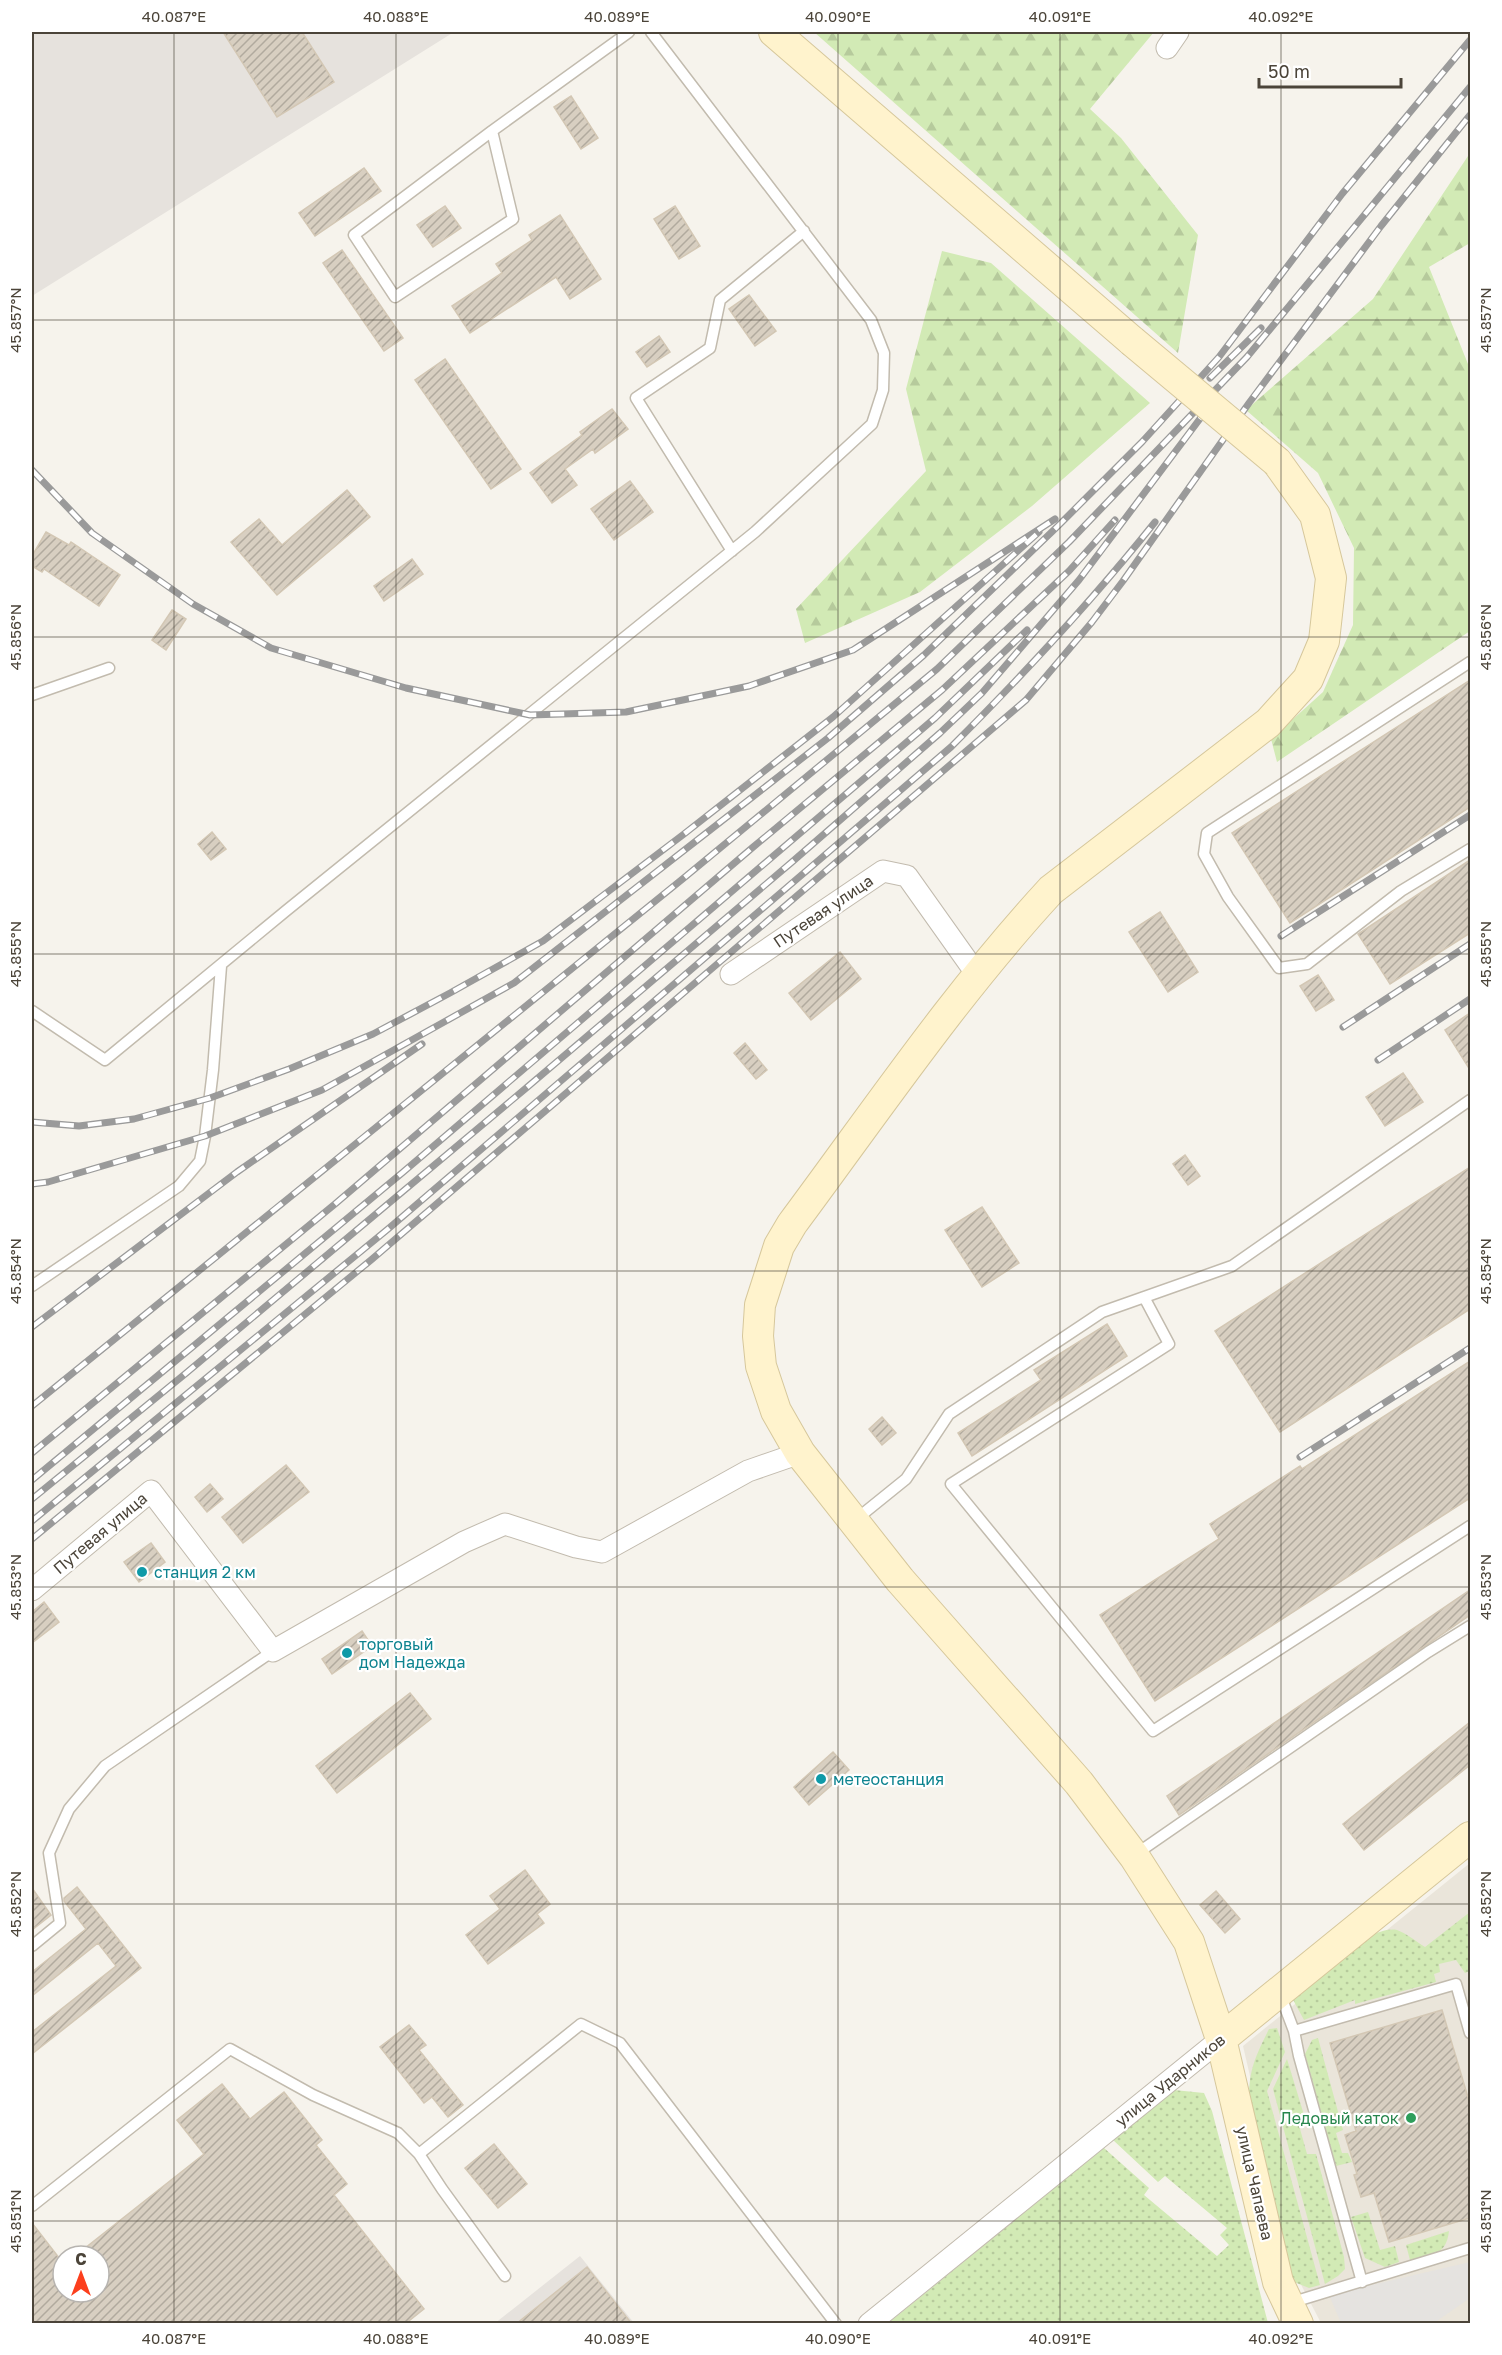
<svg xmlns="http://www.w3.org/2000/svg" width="1502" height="2355" viewBox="0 0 1502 2355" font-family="'Golos Text',sans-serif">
	<defs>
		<pattern id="grass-dots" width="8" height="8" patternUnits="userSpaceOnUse" patternTransform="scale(1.5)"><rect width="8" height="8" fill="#d2eab5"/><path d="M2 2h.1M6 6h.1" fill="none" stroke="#b6ca9c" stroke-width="1.8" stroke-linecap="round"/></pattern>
		<pattern id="forest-firs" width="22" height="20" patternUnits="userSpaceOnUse" patternTransform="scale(1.5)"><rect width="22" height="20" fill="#d2eab5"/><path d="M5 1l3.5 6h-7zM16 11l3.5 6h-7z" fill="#b6ca9c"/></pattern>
		<pattern id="building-hatch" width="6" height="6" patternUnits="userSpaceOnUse" patternTransform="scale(1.5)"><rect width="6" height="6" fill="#d8cfc1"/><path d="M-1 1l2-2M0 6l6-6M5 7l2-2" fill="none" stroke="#b1aa9e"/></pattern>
	</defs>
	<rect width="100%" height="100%" fill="#f6f3ec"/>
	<path fill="#eae5da" d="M 1470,1863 L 1470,2323 L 1321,2323 L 1296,2275 L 1243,2046 Z"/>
	<path fill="#e6e2dd" d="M 32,32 L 454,32 L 32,296 Z
		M 580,2256 L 634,2323 L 494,2324 Z"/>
	<path fill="url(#grass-dots)" d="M 1470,1912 L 1470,1971 L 1465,1973 L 1456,1960 L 1439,1964 L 1440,1972 L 1434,1974 L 1436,1982 L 1355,2004 L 1355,2000 L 1304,2020 L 1291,1996 C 1313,1978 1369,1924 1397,1930 C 1406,1933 1417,1942 1425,1947 Z
		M 1277,2028 L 1285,2052 L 1267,2091 L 1320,2285 L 1309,2288 L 1294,2282 L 1249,2111 C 1248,2074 1252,2063 1269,2029 Z
		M 1318,2038 L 1343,2130 L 1336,2133 L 1342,2153 L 1348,2153 L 1352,2162 L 1336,2166 L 1305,2054 L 1312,2040 Z
		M 1287,2059 L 1304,2115 L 1297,2118 L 1307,2154 L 1316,2154 L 1344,2257 L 1345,2269 L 1338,2276 L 1325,2284 L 1273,2089 Z
		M 1174,2090 L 1204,2093 L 1212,2111 L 1268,2323 L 887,2324 L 1104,2148 L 1149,2188 L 1144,2195 L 1217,2256 L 1229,2245 L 1220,2235 L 1227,2228 L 1165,2176 L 1158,2182 L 1113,2140 Z
		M 1368,2212 L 1380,2250 L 1395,2246 L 1399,2262 L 1385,2267 L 1365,2258 L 1351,2217 Z
		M 1449,2231 C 1446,2257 1431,2254 1410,2260 L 1406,2245 Z"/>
	<path fill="url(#forest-firs)" d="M 814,32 L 1154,32 L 1090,109 L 1121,138 L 1198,235 L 1178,353 Z
		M 1470,153 L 1470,243 L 1429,267 L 1470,369 L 1470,631 L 1277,762 L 1271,739 L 1323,692 L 1353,625 L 1354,548 L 1318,473 L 1246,410 L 1373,299 Z
		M 942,251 L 991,263 L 1150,403 L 1032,506 L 920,592 L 805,643 L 796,609 L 926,471 L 906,389 Z"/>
	<path fill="#e5e3e0" d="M 1470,2262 L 1470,2298 L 1434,2323 L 1341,2323 L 1329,2295 Z"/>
	<path fill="url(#building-hatch)" stroke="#d3c7b4" stroke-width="1.5" d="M 223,32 L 302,32 L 334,82 L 277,117 Z
		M 571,96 L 598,138 L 581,149 L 554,107 Z
		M 364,168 L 381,191 L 315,236 L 299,213 Z
		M 445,206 L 461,228 L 433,247 L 417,225 Z
		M 675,206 L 700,246 L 679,259 L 654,219 Z
		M 560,215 L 601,279 L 570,299 L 556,277 L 470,333 L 452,306 L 502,273 L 496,264 L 532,240 L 529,235 Z
		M 342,250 L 403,338 L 384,351 L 323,263 Z
		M 749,295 L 776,331 L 755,346 L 729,309 Z
		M 659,336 L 670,352 L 647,367 L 636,352 Z
		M 445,359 L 521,469 L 491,489 L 415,380 Z
		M 612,409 L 628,429 L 595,453 L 593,449 L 565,469 L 577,485 L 552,503 L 530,473 L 582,435 L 580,432 Z
		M 630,481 L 653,512 L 614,540 L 591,509 Z
		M 347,490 L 370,517 L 277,595 L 231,542 L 259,519 L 282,545 Z
		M 46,532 L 69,545 L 71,542 L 120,575 L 99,606 L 44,569 L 42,572 L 32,566 L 32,556 Z
		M 412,559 L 423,574 L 384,601 L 374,586 Z
		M 172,610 L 186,619 L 166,650 L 152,640 Z
		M 1470,680 L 1470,807 L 1290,923 L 1232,833 Z
		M 212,832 L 226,849 L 211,860 L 198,844 Z
		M 1470,860 L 1470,933 L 1390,984 L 1358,934 Z
		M 1160,912 L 1198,972 L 1168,992 L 1129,932 Z
		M 840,952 L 861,979 L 811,1020 L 789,993 Z
		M 1318,975 L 1334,1000 L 1316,1011 L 1300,986 Z
		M 1470,1013 L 1470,1070 L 1445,1030 Z
		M 745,1043 L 767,1070 L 756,1079 L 734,1053 Z
		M 1403,1073 L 1423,1102 L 1385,1126 L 1366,1097 Z
		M 1185,1155 L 1200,1176 L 1188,1185 L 1173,1164 Z
		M 1470,1167 L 1470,1309 L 1280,1432 L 1215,1331 Z
		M 982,1207 L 1019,1263 L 982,1287 L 945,1230 Z
		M 1107,1324 L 1127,1356 L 972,1456 L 958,1433 L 1041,1380 L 1034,1370 Z
		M 1470,1361 L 1470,1498 L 1155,1701 L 1100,1615 L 1219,1539 L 1210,1524 L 1300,1466 L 1302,1469 Z
		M 882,1417 L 896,1433 L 882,1445 L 869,1429 Z
		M 286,1465 L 309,1492 L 243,1543 L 222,1517 Z
		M 210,1484 L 223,1499 L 207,1512 L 195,1497 Z
		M 151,1543 L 165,1562 L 139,1582 L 124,1562 Z
		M 1470,1590 L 1470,1615 L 1179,1815 L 1167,1796 Z
		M 44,1602 L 59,1622 L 32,1643 L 32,1612 Z
		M 362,1631 L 372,1646 L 332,1674 L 322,1659 Z
		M 410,1693 L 431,1719 L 337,1793 L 316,1766 Z
		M 1470,1722 L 1470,1765 L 1364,1850 L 1343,1824 Z
		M 833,1752 L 849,1770 L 809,1805 L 794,1787 Z
		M 525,1870 L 550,1904 L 537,1914 L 544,1923 L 488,1964 L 466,1935 L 500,1909 L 490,1896 Z
		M 77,1887 L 141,1968 L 32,2054 L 32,2032 L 116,1966 L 98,1943 L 32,1996 L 32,1972 L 86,1929 L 64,1901 L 64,1898 Z
		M 32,1888 L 51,1915 L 32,1930 Z
		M 1216,1891 L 1240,1919 L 1225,1933 L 1200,1905 Z
		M 1442,2010 L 1470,2104 L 1470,2218 L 1389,2242 L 1374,2193 L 1361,2197 L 1354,2175 L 1357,2174 L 1345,2135 L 1356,2131 L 1330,2043 Z
		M 409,2025 L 426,2045 L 419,2050 L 463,2105 L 448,2117 L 432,2097 L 424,2103 L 380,2047 Z
		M 222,2084 L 250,2119 L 284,2092 L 322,2140 L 316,2145 L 347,2184 L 334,2195 L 424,2309 L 405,2324 L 32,2324 L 32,2223 L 63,2263 L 63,2292 L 99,2292 L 99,2256 L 75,2256 L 204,2154 L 177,2120 Z
		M 494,2144 L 527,2184 L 498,2208 L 465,2168 Z
		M 587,2267 L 632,2324 L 516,2324 Z"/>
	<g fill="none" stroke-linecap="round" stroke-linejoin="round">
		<defs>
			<path id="lane" d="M 492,131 L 354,235 L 395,297 L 513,219 L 492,131 L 629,32
				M 732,551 L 636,398 L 710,348 L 720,300 L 804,231
				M 1470,662 L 1207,833 L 1204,854 L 1228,897 L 1279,968 L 1307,964 L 1401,891 L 1470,849
				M 32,695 L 109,668
				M 32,1011 L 105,1060 L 287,910 L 755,532 L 872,424 L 883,390 L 884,353 L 871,320 L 651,32
				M 32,1286 L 179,1186 L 200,1161 L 205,1136 L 213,1070 L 221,966
				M 1144,1297 L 1169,1344 L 951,1484 L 1153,1731 L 1470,1526
				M 854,1521 L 906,1479 L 949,1414 L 1102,1312 L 1232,1266 L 1470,1100
				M 1136,1854 L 1428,1652 L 1470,1626
				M 32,1946 L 60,1923 L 49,1853 L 69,1809 L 105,1766 L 273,1651
				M 1280,1994 L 1294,2031 L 1299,2056 L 1362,2282
				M 1294,2031 L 1456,1984 L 1470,2033
				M 419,2154 L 442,2189 L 505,2276
				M 32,2206 L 230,2049 L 313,2095 L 398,2133 L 419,2154 L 581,2024 L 620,2043 L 836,2324
				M 1290,2303 L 1470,2248"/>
			<path id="street" d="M 1167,48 L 1178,32
				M 731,974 L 883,871 L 907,876 L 978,976
				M 32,1590 L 151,1491 L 273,1651 L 464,1542 L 505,1524 L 576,1547 L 602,1552 L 748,1471 L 800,1453
				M 869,2324 L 1221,2039"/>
			<path id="secondary" d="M 774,32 L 1132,341
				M 1277,462 L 1315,515 L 1331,578 L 1324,641 L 1308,679 L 1268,723 L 1051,890 C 956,993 876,1111 792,1224 L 779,1246 L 760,1305 L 758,1336 L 761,1366 L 776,1411 L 800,1453 L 900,1580 L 1079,1783 L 1134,1856 L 1189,1942 L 1221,2039 L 1278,2282 L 1298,2324
				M 1221,2039 L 1470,1837"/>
		</defs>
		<use href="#lane" stroke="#c2bbae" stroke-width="13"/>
		<use href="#street" stroke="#c2bbae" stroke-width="23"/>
		<use href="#secondary" stroke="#d6c79b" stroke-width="32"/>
		<use href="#lane" stroke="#fff" stroke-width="10"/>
		<use href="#street" stroke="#fff" stroke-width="21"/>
		<use href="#secondary" stroke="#fff3cd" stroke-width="30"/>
		<defs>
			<path id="rail" d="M 1210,378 L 1261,328
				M 32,470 L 92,533 L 193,604 L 271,648 L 406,688 L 530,715 L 626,712 L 749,686 L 853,650 L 1055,519
				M 1281,936 L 1470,815
				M 1343,1027 L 1470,944
				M 1378,1060 L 1470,999
				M 32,1122 L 79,1126 L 134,1119 L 210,1098 L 289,1069 L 373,1034 L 450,993 L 543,941 L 684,834 L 833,717 L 1039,532
				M 32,1184 L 48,1182 L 205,1136 L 322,1090 L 514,983 L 828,738 L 924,655 L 1060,524 L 1142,442 L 1219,357 L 1342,194 L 1470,40
				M 32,1327 L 237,1172 L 422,1044
				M 32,1406 L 685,877 L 937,669 L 1069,542 L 1247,357 L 1470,87
				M 32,1453 L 335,1204 L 752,848 L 942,690 L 1069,571 L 1115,520
				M 1300,1457 L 1470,1348
				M 32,1480 L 402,1173 L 935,718 L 1027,630
				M 32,1499 L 185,1374 L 525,1089 L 792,862 L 940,733 L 982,693 L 1079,580 L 1211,404
				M 32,1521 L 388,1229 L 951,747 C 1023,675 1092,601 1155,522
				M 32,1539 L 371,1260 L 1026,700 L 1092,622 L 1123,581 L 1249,403 L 1381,226 L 1470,115"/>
		</defs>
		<use href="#rail" stroke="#9a9a9a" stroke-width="7"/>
		<use href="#rail" stroke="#fff" stroke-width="4.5" stroke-dasharray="14" stroke-linecap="butt"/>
		<defs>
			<path id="secondary-bridge" d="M 1132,341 L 1277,462"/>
		</defs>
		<use href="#secondary-bridge" stroke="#d6c79b" stroke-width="32" stroke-linecap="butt"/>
		<use href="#secondary-bridge" stroke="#fff3cd" stroke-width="30"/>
	</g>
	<path fill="none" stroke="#4b4439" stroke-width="1.5" stroke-opacity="0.45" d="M 174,32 L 174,2324M 396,32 L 396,2324M 617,32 L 617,2324M 838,32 L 838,2324M 1060,32 L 1060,2324M 1281,32 L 1281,2324M 32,320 L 1470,320M 32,637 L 1470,637M 32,954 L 1470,954M 32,1271 L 1470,1271M 32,1587 L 1470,1587M 32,1904 L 1470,1904M 32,2221 L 1470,2221"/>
	<g fill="#0f9aa8" stroke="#fff" stroke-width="2">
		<circle cx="142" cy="1572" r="6"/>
		<circle cx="347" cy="1653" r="6"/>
		<circle cx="821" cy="1779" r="6"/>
	</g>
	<circle fill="#2e9e5b" stroke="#fff" stroke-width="2" cx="1411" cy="2118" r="6"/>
	<g text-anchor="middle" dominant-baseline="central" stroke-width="4.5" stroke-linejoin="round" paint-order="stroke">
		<g font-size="16" fill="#4b4439" stroke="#fff">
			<text transform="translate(823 911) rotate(-34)">Путевая улица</text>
			<text transform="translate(100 1533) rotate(-40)">Путевая улица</text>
			<text transform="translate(1170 2080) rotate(-39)">улица Ударников</text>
			<text transform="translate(1255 2183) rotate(77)">улица Чапаева</text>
		</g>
		<g font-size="16" fill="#0d838f" stroke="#fff" text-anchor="start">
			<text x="154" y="1572">станция 2 км</text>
			<text x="359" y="1644">торговый<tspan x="359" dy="18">дом Надежда</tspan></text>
			<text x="833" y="1779">метеостанция</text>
		</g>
		<g font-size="16" fill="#27864d" stroke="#fff" text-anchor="end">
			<text x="1399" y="2118">Ледовый каток</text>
		</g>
	</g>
	<rect width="1502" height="2355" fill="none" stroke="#ffffff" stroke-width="66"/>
	<g transform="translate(81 2274)"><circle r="28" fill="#ffffff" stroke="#b7b4b0" stroke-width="1.5"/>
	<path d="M0-4.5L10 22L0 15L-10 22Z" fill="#fc3f1d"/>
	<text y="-9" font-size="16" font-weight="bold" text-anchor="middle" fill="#4b4439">С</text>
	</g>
	<path d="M1259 78v9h142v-9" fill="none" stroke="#4b4439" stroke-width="3"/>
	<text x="1268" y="78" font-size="18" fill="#4b4439" stroke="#ffffff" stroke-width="4.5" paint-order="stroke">50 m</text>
	<rect x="33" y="33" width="1436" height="2289" fill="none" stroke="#4b4439" stroke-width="2"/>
	<g font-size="15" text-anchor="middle" fill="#4b4439">
		<text x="174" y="22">40.087°E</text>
		<text x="396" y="22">40.088°E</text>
		<text x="617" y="22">40.089°E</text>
		<text x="838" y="22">40.090°E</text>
		<text x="1060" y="22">40.091°E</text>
		<text x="1281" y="22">40.092°E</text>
		<text transform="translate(16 320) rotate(-90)" y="5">45.857°N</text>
		<text transform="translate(1486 320) rotate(-90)" y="5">45.857°N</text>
		<text transform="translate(16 637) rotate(-90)" y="5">45.856°N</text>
		<text transform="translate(1486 637) rotate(-90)" y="5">45.856°N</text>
		<text transform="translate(16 954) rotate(-90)" y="5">45.855°N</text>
		<text transform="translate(1486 954) rotate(-90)" y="5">45.855°N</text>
		<text transform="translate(16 1271) rotate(-90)" y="5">45.854°N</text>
		<text transform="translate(1486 1271) rotate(-90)" y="5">45.854°N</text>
		<text transform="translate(16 1587) rotate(-90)" y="5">45.853°N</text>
		<text transform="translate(1486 1587) rotate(-90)" y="5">45.853°N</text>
		<text transform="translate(16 1904) rotate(-90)" y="5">45.852°N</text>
		<text transform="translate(1486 1904) rotate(-90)" y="5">45.852°N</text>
		<text transform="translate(16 2221) rotate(-90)" y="5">45.851°N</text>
		<text transform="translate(1486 2221) rotate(-90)" y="5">45.851°N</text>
		<text x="174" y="2344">40.087°E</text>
		<text x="396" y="2344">40.088°E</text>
		<text x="617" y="2344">40.089°E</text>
		<text x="838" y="2344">40.090°E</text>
		<text x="1060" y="2344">40.091°E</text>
		<text x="1281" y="2344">40.092°E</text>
	</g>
</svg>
